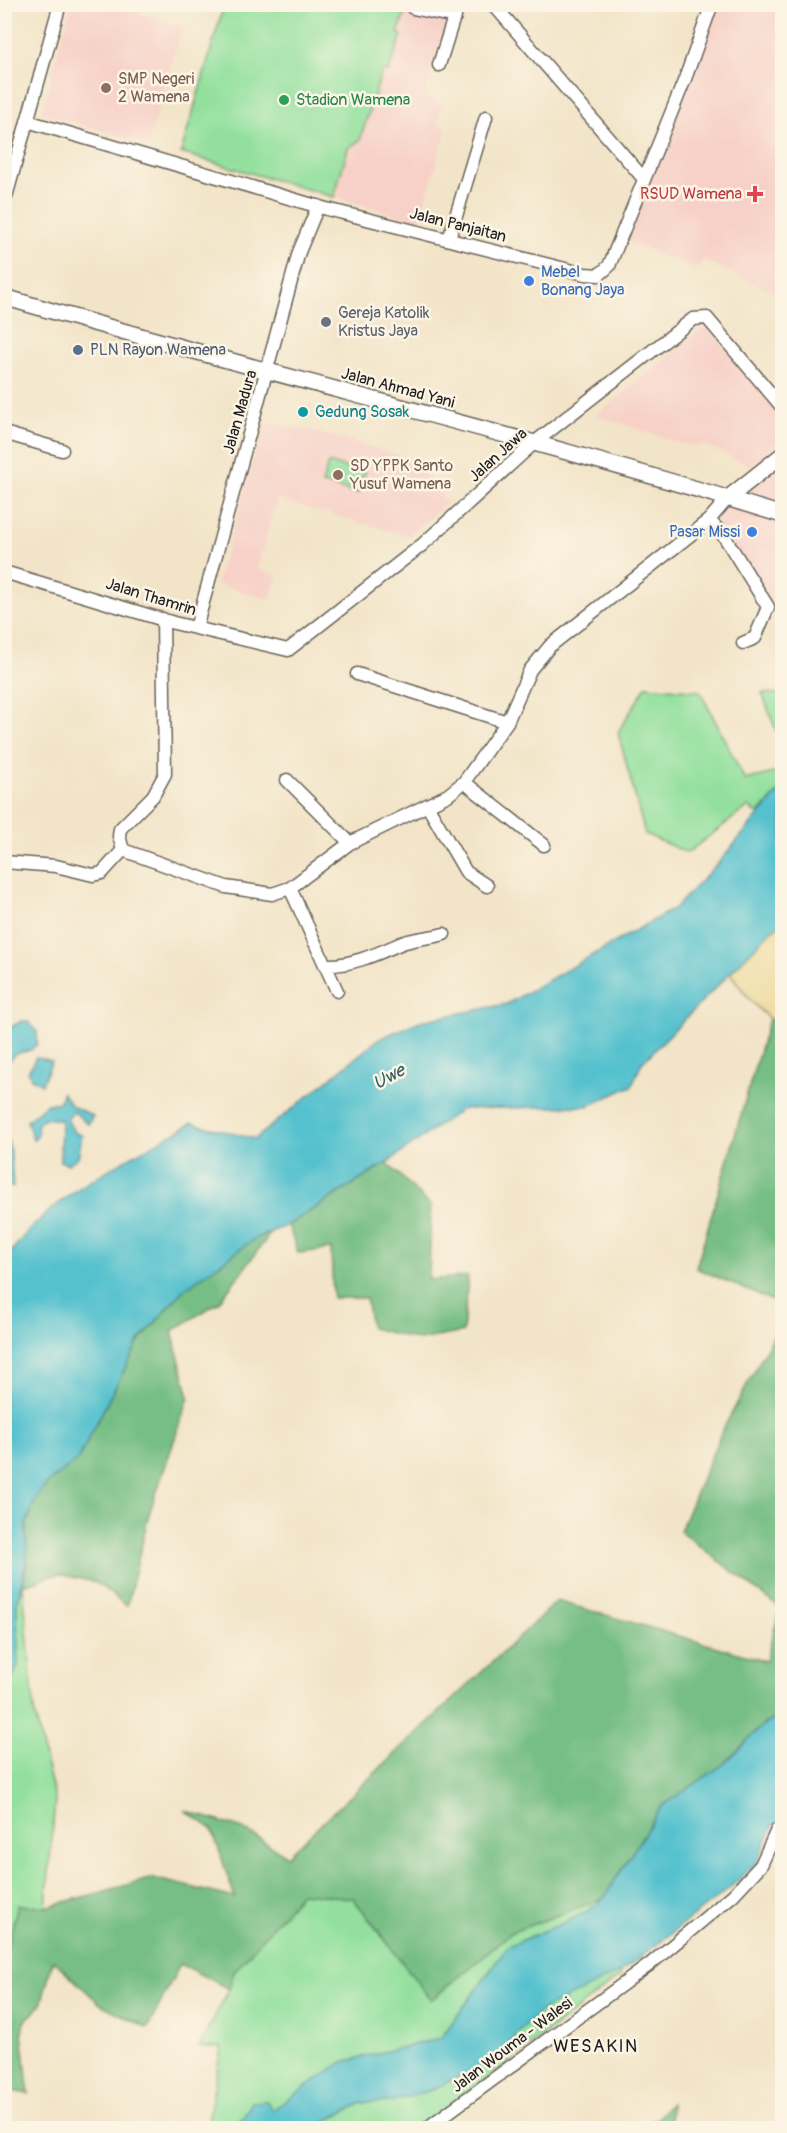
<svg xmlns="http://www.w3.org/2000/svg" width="787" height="2133" viewBox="0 0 787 2133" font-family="Pangolin,sans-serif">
	<rect width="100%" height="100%" fill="#fcf5e5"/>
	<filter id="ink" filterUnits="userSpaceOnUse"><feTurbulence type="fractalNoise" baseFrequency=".0167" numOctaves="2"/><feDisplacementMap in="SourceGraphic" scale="12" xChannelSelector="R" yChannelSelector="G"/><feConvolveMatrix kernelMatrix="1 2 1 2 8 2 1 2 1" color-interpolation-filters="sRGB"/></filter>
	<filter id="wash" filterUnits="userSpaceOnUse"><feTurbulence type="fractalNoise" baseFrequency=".008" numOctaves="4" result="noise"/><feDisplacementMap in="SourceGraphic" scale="24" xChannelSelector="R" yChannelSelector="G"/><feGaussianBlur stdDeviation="1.35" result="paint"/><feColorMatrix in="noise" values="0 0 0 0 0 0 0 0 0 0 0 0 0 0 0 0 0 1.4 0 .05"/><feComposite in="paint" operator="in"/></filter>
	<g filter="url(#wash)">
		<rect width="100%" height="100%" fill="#f2e4c8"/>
		<path fill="#f7d1c8" d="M 71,5 L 109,5 L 182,26 L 148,144 L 41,113 Z
			M 718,5 L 782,5 L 782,296 L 702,259 L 697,269 L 626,241 Z
			M 399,6 L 449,21 L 424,97 L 443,103 L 437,124 L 447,128 L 419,222 L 332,196 L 347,145 Z
			M 706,325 L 782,417 L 782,439 L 750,466 L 705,445 L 693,446 L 672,441 L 596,415 Z
			M 265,422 L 342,438 L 416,461 L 448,503 L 409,536 L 277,499 L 257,569 L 277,575 L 270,599 L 216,584 Z
			M 782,457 L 782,611 L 771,608 L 712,517 Z"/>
		<path fill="#93e09e" stroke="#587e5d" stroke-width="1.5" d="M 224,5 L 408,5 L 398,33 L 402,35 L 388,72 L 382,71 L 360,140 L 348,148 L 334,197 L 181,153 Z
			M 328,463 L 365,472 L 358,493 L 322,484 Z
			M 646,686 L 700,691 L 745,780 L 782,771 L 782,788 L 758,814 L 748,807 L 687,853 L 645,834 L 618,732 Z
			M 762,693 L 782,694 L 782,740 L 780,741 Z
			M 23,1585 L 34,1711 L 55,1800 L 46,1907 L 18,1905 L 5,1956 L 5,1691 L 18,1666 L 17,1603 Z
			M 301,1893 L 353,1898 L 431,2000 L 512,1932 L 604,1898 L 588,1911 L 566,1922 L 508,1946 L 441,2038 L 343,2062 L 272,2111 L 241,2118 L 237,2128 L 207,2128 L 221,2047 L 199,2047 L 229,1989 L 234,1972 Z
			M 619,1963 L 621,1975 L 424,2128 L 313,2128 L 361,2103 L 390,2102 L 490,2062 L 539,2011 Z"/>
		<path fill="#76be85" stroke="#496d50" stroke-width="1.5" d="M 769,1019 L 782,1027 L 782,1305 L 696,1268 Z
			M 387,1163 L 431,1206 L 429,1280 L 468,1276 L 463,1332 L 419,1340 L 371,1328 L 366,1298 L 333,1298 L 331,1249 L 298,1253 L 288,1225 Z
			M 270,1234 L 219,1302 L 172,1331 L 189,1397 L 149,1514 L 127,1606 L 95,1582 L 59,1574 L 23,1585 L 27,1559 L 26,1525 L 36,1498 L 47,1484 L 78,1459 L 138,1343 L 183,1290 L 256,1237 Z
			M 782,1320 L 782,1715 L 764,1724 L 724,1764 L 661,1807 L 604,1898 L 512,1932 L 431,2000 L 353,1898 L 301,1893 L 234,1972 L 229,1989 L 180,1964 L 148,2028 L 100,2004 L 53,1960 L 41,2005 L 24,2022 L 22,2033 L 29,2094 L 5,2090 L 5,1956 L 18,1905 L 46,1907 L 153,1878 L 235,1898 L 212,1829 L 184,1810 L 243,1829 L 287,1856 L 557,1601 L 766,1661 L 780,1608 L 680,1531 L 721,1433 Z
			M 671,2103 L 670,2128 L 634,2128 L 657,2119 Z"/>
		<path fill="#eeda9e" stroke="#857b5d" stroke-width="1.5" d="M 782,924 L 782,1027 C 759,1014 745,994 730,973 L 770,932 Z"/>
		<path fill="#55c1ce" stroke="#386e75" stroke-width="1.5" d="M 782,788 L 782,924 L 770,932 L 641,1064 L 632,1086 L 588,1106 L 462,1109 L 387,1163 L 288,1225 L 256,1238 L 183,1290 L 138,1343 L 78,1459 L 47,1484 L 36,1498 L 26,1525 L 27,1559 L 17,1603 L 18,1666 L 5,1691 L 4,1263 C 44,1196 126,1161 192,1123 L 255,1139 L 379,1039 L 420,1021 L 507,1004 L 675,908 L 720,861 Z
			M 22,1021 L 29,1022 L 37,1032 L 37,1044 L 31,1050 L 15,1054 L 5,1066 L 5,1030 Z
			M 36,1057 L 52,1061 L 42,1084 L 31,1078 L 28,1072 Z
			M 62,1093 L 72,1106 L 93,1116 L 88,1124 L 74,1112 L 67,1119 L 74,1132 L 82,1136 L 78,1157 L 68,1164 L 60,1161 L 61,1120 L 44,1118 L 37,1125 L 38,1134 L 33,1140 L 27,1121 L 47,1104 L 60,1102 Z
			M 4,1127 L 11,1154 L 13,1187 L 5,1187 Z
			M 782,1715 L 782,1821 L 773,1826 L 757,1862 L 731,1887 L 622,1971 L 540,2011 L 490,2062 L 431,2090 L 390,2102 L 361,2103 L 313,2128 L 237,2128 L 252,2102 L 267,2101 L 272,2110 L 343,2062 L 441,2038 L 508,1946 L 566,1922 L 588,1911 L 604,1898 L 661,1807 L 724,1764 L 764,1724 Z"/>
	</g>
	<g filter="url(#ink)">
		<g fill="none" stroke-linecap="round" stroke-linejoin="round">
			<defs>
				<path id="minor" d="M 412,4 L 413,8 L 455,17
					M 493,4 L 644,179
					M 439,65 L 458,4
					M 27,121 L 323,208 L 585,274 L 599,275 L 609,266 L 685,79 L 712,4
					M 4,204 L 60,4
					M 449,239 L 486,117
					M 4,433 L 62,450
					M 709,520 L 724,536 L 768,607 L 755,638 L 743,643
					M 4,572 L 174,623 L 288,650 L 422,545 L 534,443 L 693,319 L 707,318 L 782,407
					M 196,628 L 299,252 L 318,206
					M 357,674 L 507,722
					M 287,780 L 350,843
					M 464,782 L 544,845
					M 427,805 L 466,872 L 487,886
					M 123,850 L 226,887 L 272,894 L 290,888 L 350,843 L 448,795 L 464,782 L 507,722 L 530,670 L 550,646 L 709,520 L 728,498
					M 123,850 L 119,836 L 120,829 L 153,796 L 165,774 L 163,619
					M 4,862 L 56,866 L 93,875 L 102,873 L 123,850
					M 290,888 L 337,991
					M 326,965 C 352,966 379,953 402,943 C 415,938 430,938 444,934
					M 427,2128 L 649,1965 L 733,1895 L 761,1865 L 777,1830 L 782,1828"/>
				<path id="major" d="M 4,297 C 263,374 525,435 782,515
					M 728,498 L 782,455"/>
			</defs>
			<use href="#minor" stroke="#676258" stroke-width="15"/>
			<use href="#major" stroke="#676258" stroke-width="18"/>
			<use href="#minor" stroke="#fff" stroke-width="12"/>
			<use href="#major" stroke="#fff" stroke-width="15"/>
		</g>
	</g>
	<g fill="#8d6e63" stroke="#fcf5e5" stroke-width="2">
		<circle cx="106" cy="88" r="6"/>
		<circle cx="338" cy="475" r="6"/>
	</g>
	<circle fill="#2e9e5b" stroke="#fcf5e5" stroke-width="2" cx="284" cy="100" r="6"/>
	<path fill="#e0444e" stroke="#fcf5e5" stroke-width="2" d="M752 185h6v6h6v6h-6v6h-6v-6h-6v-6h6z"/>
	<g fill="#3f7fe0" stroke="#fcf5e5" stroke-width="2">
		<circle cx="529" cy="281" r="6"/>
		<circle cx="752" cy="532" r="6"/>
	</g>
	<circle fill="#6b7280" stroke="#fcf5e5" stroke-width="2" cx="326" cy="322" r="6"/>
	<circle fill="#5c6f8a" stroke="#fcf5e5" stroke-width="2" cx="78" cy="350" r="6"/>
	<circle fill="#0f9aa8" stroke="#fcf5e5" stroke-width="2" cx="303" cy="412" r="6"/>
	<g text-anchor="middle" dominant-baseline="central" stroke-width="5" stroke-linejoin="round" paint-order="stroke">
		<g font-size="16" fill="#785e54" stroke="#fcf5e5" text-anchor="start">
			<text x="118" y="79">SMP Negeri<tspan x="118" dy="18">2 Wamena</tspan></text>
			<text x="350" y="466">SD YPPK Santo<tspan x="350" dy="18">Yusuf Wamena</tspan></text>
		</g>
		<g font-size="16" fill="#27864d" stroke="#fcf5e5" text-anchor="start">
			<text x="296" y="100">Stadion Wamena</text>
		</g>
		<g font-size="16" fill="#be3a42" stroke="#fcf5e5" text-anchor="end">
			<text x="742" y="194">RSUD Wamena</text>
		</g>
		<g font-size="16" fill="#1c1c1c" stroke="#fcf5e5">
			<text transform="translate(458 225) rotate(14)">Jalan Panjaitan</text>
			<text transform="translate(398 388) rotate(15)">Jalan Ahmad Yani</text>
			<text transform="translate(240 412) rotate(-74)">Jalan Madura</text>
			<text transform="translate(498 455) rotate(-42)">Jalan Jawa</text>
			<text transform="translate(151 597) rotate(17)">Jalan Thamrin</text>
			<text transform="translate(512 2045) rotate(-37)">Jalan Wouma - Walesi</text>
		</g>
		<g font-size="16" fill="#366cbe" stroke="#fcf5e5" text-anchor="start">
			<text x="541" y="272">Mebel<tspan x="541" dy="18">Bonang Jaya</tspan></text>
			<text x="740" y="532" text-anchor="end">Pasar Missi</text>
		</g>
		<g font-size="16" fill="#5b616d" stroke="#fcf5e5" text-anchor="start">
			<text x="338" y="313">Gereja Katolik<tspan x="338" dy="18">Kristus Jaya</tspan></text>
		</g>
		<g font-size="16" fill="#4e5e75" stroke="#fcf5e5" text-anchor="start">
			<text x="90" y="350">PLN Rayon Wamena</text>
		</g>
		<g font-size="16" fill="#0d838f" stroke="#fcf5e5" text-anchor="start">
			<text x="315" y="412">Gedung Sosak</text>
		</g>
		<g font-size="18" font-style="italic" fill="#335e63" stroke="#fcf5e5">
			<text transform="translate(389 1077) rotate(-29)">Uwe</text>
		</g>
		<g font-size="18" letter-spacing="1.5" fill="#1c1c1c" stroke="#fcf5e5">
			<text x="596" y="2046">WESAKIN</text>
		</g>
	</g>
	<rect width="787" height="2133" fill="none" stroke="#fcf5e5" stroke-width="24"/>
</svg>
